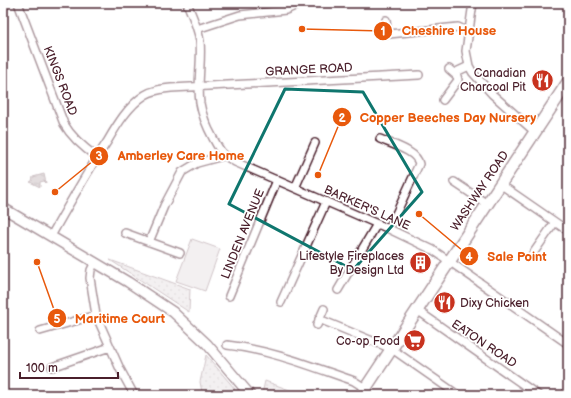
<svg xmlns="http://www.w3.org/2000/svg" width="571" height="398" viewBox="0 0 571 398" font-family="'Balsamiq Sans',sans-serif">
	<defs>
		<pattern id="grass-dots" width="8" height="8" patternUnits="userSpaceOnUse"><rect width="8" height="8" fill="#e5dee0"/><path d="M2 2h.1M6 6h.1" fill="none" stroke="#c6bec0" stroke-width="1.8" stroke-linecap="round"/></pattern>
		<pattern id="water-waves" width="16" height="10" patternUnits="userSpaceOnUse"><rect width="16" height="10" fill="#c1b3b6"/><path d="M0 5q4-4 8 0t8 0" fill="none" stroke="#9f9194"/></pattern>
	</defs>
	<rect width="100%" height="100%" fill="#fff"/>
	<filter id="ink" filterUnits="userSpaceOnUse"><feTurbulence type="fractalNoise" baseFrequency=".025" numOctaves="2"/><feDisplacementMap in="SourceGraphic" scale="8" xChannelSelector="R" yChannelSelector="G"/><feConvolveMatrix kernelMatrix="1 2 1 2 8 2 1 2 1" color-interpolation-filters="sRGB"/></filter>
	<g filter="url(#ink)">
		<path fill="url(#grass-dots)" stroke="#987e86" d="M 110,260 L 190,289 L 189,312 Z
			M 206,355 L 235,389 L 202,392 L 200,382 Z
			M 265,381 L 295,392 L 294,395 L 263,395 L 262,394 Z"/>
		<path fill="#e5dee0" stroke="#987e86" d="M 192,239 L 220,249 L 205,291 L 176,281 Z"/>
		<path fill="url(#water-waves)" stroke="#91787e" d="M 44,174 L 46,183 L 44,181 L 40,182 L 40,187 L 30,182 L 32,181 L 33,177 Z"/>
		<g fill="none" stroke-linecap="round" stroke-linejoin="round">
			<defs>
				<path id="minor" d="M 18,3 L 64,124 C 72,138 84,148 97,157
					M 187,3 C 192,15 198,28 200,41 C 202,62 197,82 200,103 C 202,115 207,127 213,138 C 220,151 221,154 235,162 L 389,229 L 433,250 L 568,344
					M 473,3 L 466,51 L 469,66 L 473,73 L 492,94 L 535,132
					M 386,20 L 387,31 L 389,34 L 458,27 L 469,32
					M 197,29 L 240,15 L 286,10 L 295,6 L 297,3
					M 454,73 L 469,66
					M 443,100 L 458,80 L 457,76 L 449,69
					M 380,139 C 391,144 417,151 419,164 L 389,229
					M 454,182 L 487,204
					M 500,184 L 568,231
					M 295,188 L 315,143
					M 125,233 L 180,253
					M 51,236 C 69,204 87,172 107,142 C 117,125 128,106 145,95 C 153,90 162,89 171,88 L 419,75
					M 149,242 L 164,206 L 182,172 L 197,163 L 223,156
					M 532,255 L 555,222
					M 95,262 L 91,270 L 90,278 L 96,315 L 120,369 L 134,395
					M 338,290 L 377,224
					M 229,296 L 277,180
					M 281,302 L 326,202
					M 417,310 L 538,395
					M 319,319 L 392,349 L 458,395
					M 317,325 L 324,309
					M 40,331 L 96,315
					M 227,345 C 271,350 313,367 354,381 L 365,388
					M 52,367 L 110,347"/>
				<path id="major" d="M 3,208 L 128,282 L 173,312 L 207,344 L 250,395"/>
				<path id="highway" d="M 361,395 L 568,82"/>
			</defs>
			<use href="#minor" stroke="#4a1f2b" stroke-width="10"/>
			<use href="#major" stroke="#4a1f2b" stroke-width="12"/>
			<use href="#highway" stroke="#4a1f2b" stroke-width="14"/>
			<use href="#minor" stroke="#fff" stroke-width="7"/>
			<use href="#major" stroke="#fff" stroke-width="9"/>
			<use href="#highway" stroke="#fff" stroke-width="11"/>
		</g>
	</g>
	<path d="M0 0H571V398H0ZM 285,89 L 363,92 L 422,192 L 353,270 L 229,204 Z" fill="#fff" fill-opacity=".55" fill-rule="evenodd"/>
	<path fill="none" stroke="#0f766e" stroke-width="3" stroke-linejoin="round" d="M 285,89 L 363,92 L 422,192 L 353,270 L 229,204 Z"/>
	<defs>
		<symbol id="restaurant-disc" viewBox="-11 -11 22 22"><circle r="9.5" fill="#c8321e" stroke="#fff"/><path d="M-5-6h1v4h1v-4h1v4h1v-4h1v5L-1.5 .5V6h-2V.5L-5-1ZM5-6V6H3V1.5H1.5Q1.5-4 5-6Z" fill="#fff"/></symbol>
		<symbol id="building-disc" viewBox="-11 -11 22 22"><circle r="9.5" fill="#c8321e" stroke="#fff"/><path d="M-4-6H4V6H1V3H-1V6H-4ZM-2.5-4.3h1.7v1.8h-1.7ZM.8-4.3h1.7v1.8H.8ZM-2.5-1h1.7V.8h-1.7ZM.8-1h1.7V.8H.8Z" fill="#fff"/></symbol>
		<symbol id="supermarket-disc" viewBox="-11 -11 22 22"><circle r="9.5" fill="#c8321e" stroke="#fff"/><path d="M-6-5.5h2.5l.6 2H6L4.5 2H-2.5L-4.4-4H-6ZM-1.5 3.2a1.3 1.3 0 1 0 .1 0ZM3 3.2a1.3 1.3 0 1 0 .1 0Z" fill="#fff"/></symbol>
	</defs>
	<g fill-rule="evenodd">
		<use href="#restaurant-disc" x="530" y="68" width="25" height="25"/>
		<use href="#building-disc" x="408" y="250" width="25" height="25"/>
		<use href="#restaurant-disc" x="432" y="290" width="25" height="25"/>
		<use href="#supermarket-disc" x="402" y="328" width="25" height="25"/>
	</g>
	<g text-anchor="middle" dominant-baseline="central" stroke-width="3.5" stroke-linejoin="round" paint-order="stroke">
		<g font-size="12" fill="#4a1f2b" stroke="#fff">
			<text transform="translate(309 70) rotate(-3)">GRANGE ROAD</text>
			<text transform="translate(60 81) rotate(69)">KINGS ROAD</text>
			<text transform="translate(480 191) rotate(-56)">WASHWAY ROAD</text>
			<text transform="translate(367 208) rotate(24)">BARKER'S LANE</text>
			<text transform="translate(243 234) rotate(-68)">LINDEN AVENUE</text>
			<text transform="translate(484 344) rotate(34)">EATON ROAD</text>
		</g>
		<g font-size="12" fill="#4a1f2b" stroke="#fff" text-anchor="end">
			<text x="526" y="73">Canadian<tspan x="526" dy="14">Charcoal Pit</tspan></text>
			<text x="404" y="256">Lifestyle Fireplaces<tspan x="404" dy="14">By Design Ltd</tspan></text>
			<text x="460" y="303" text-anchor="start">Dixy Chicken</text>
			<text x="400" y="341">Co-op Food</text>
		</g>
	</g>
	<path fill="none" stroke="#e8590c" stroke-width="1.5" d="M302 29L383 31M318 175L342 117M55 192L99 156M419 214L469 256M37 262L57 318"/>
	<g fill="#e8590c" stroke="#fff" stroke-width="1.5">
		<circle cx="302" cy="29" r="4"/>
		<circle cx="318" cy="175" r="4"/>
		<circle cx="55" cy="192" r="4"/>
		<circle cx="419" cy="214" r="4"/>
		<circle cx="37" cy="262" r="4"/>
		<circle cx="383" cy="31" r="10"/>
		<circle cx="342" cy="117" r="10"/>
		<circle cx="99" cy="156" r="10"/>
		<circle cx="469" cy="256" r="10"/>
		<circle cx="57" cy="318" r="10"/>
	</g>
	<g font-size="12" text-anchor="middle" font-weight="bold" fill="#fff">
		<text x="383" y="35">1</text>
		<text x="342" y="122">2</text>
		<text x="99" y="160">3</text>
		<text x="469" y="261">4</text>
		<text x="57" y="323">5</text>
	</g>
	<g font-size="13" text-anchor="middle" font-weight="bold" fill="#e8590c" stroke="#fff" stroke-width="3.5" stroke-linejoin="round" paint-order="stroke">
		<text x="449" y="35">Cheshire House</text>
		<text x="448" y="122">Copper Beeches Day Nursery</text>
		<text x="181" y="160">Amberley Care Home</text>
		<text x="517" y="261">Sale Point</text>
		<text x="120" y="323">Maritime Court</text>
	</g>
	<rect width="571" height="398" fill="none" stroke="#fff" stroke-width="16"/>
	<rect x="8" y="8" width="555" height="382" fill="none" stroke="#4a1f2b" stroke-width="1.5" filter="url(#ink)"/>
	<path d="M20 372v6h98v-6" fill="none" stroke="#4a1f2b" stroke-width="2"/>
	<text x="26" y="372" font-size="12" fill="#4a1f2b" stroke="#ffffff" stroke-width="3" paint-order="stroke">100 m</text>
</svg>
